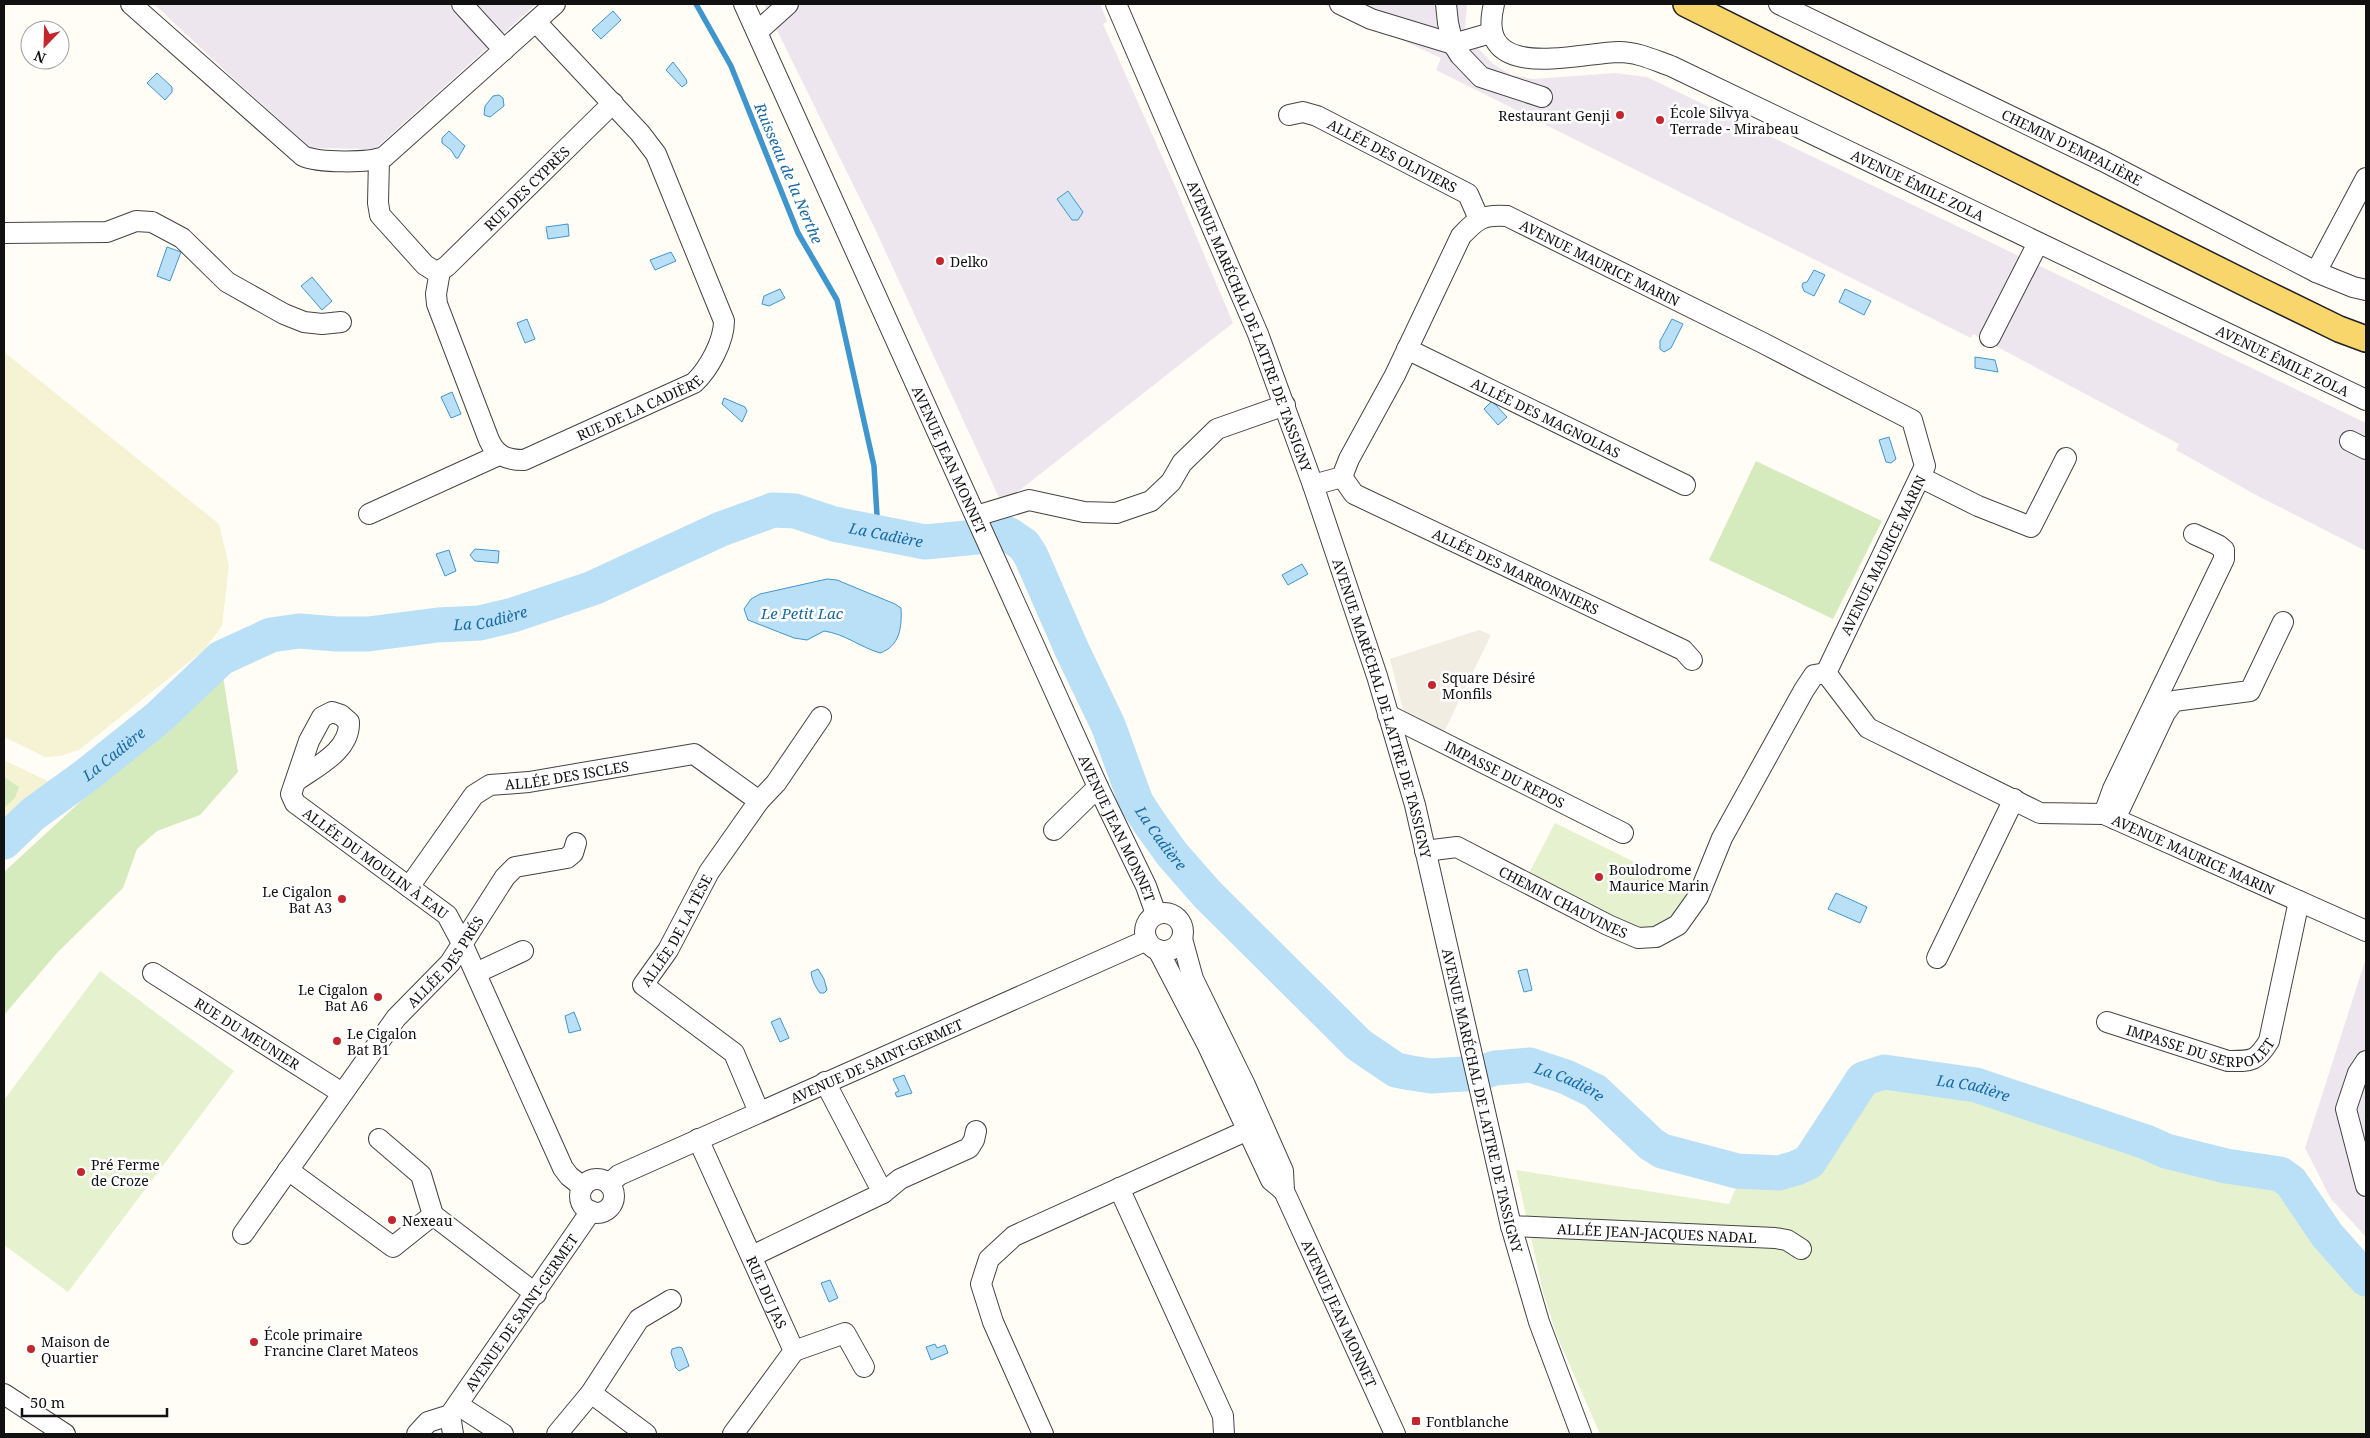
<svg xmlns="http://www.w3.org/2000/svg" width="2370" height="1438" viewBox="0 0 2370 1438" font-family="'Noto Serif',serif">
	<rect width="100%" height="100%" fill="#fffdf5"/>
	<path fill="#eee6ef" d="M 154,4 L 536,4 L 375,149 L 311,148 L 236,81 Z
		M 764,4 L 1100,4 L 1107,21 L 1103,24 L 1173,181 L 1233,323 L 1002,504 L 875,229 Z
		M 1323,4 L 1467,4 L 1465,29 L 1478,48 L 1493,64 L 1512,75 L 1533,79 L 1615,73 L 1647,77 L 2366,423 L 2366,551 L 2256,495 L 2176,450 L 2179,444 L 1973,334 L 1971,338 L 1436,70 L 1441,58 Z
		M 2366,958 L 2366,1237 L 2331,1199 L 2305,1148 Z"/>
	<path fill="#f6f3d4" d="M 4,352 L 219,524 L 229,566 L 222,626 L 204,650 L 79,750 L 60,756 L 45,757 L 4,737 Z
		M 4,760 L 58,786 L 22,815 L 4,833 Z"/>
	<path fill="#d5ebbd" d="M 1756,461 L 1882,521 L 1833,619 L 1709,560 Z
		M 223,676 L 238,772 L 200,815 L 157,831 L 137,849 L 123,888 L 57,953 L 4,1015 L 4,872 L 92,791 L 172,726 Z
		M 4,777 L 19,787 L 15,798 L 4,808 Z"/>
	<path fill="#e6f2cf" d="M 1555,823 L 1671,880 L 1691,894 C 1679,908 1669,923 1651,928 C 1631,934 1550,886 1528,875 Z
		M 100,971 L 234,1071 L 68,1292 L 4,1245 L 4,1100 Z
		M 1884,1075 L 1972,1090 L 2142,1145 L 2165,1155 L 2278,1179 L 2287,1186 L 2355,1273 L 2366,1284 L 2366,1434 L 1600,1434 L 1557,1336 L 1543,1292 L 1516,1170 L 1729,1204 L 1742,1174 L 1762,1178 L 1779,1177 L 1811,1163 L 1865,1083 Z"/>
	<path fill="#f1ede2" d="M 1479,630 L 1491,635 L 1444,732 L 1403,710 L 1390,659 Z"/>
	<path fill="#b9e0f7" stroke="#3f96cf" d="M 613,11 L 621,20 L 601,39 L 592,30 Z
		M 673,62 L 686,79 L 687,83 L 682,87 L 666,70 Z
		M 157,73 L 172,87 L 172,92 L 165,100 L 147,83 Z
		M 499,95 L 503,98 L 504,106 L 490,117 L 484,115 L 485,106 L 493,96 Z
		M 449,131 L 465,146 L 458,158 L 456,158 L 451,150 L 442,143 L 442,138 Z
		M 1068,191 L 1083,212 L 1078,220 L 1072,220 L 1057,199 Z
		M 568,224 L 569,236 L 548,239 L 546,227 Z
		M 167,247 L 181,252 L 170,281 L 157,276 Z
		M 671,252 L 676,261 L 655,270 L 650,260 Z
		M 1814,270 L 1825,275 L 1814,296 L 1804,291 L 1802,286 L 1803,283 L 1807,282 Z
		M 312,277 L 332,301 L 322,310 L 301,286 Z
		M 780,289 L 785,298 L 769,306 L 762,304 L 764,296 Z
		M 1845,289 L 1871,301 L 1864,315 L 1839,302 Z
		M 527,319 L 535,339 L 525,343 L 517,323 Z
		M 1672,319 L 1683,324 L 1671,348 L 1664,352 L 1660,349 L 1660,341 Z
		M 1975,357 L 1995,360 L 1998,372 L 1975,368 Z
		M 452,392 L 461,414 L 451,418 L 441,397 Z
		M 724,398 L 745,407 L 747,411 L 742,422 L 722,404 Z
		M 1492,401 L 1507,417 L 1498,425 L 1484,409 Z
		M 1889,437 L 1896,459 L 1891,463 L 1886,462 L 1879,440 Z
		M 475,549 L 499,551 L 498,563 L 475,561 L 470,555 Z
		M 449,550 L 456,571 L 445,576 L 436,554 Z
		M 1302,564 L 1308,574 L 1288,585 L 1282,575 Z
		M 827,579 L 837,580 L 895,604 L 901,608 C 902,627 900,646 880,653 C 860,647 845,634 824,631 L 807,640 L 794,638 L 748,620 L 744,609 L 751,599 L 760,594 Z
		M 1836,893 L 1867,907 L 1860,923 L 1828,909 Z
		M 818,969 L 824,979 L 827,990 L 824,993 L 820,993 C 815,986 812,980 811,972 Z
		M 1527,969 L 1532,990 L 1524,992 L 1518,971 Z
		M 574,1012 L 581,1030 L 569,1033 L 565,1016 Z
		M 780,1018 L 789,1038 L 780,1042 L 771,1022 Z
		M 904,1075 L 912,1093 L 897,1097 L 895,1093 L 899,1091 L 893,1079 Z
		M 830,1280 L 838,1298 L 829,1302 L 821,1283 Z
		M 935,1344 L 937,1348 L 945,1345 L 948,1353 L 931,1360 L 926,1347 Z
		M 679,1347 L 682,1348 L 689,1366 L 679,1371 L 675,1367 L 675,1364 L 671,1353 L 672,1349 Z"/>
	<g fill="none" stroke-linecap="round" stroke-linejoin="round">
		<path stroke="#3f96cf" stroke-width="5.5" d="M 696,4 L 731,66 L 798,233 L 837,300 L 874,466 L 878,532"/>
		<path stroke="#b9e0f7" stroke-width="35" id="s1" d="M 4,842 L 33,814 L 88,774 L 158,718 L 221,658 L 271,635 L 299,631 L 337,634 L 368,634 L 438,625 L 480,623 L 513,615 L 593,588 L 721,529 L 773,510 L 795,511 L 834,524 L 925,542 L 1008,534 L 1024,545 L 1031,556 L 1072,650 L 1108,725 L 1136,802 L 1151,825 L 1172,854 L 1207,894 L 1359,1045 L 1396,1070 L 1411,1073 L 1431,1076 L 1480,1073 L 1495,1068 L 1530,1065 L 1566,1077 L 1595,1091 L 1651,1144 L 1662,1151 L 1737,1171 L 1779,1173 L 1796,1168 L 1809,1162 L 1863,1079 L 1884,1072 L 1976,1085 L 2146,1142 L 2166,1151 L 2226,1166 L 2280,1174 L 2291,1182 L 2327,1235 L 2366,1279"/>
		<defs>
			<g id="minor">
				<path d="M 131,4 L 303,156 C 318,163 369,163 384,157 L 555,4"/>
				<path d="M 462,4 L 504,50"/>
				<path id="s2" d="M 744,4 L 1098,787 L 1146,886 L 1156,914"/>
				<path id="s3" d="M 1116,4 L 1258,334 L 1313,485 L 1377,676 L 1415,805 L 1511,1226 L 1539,1322 L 1581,1434"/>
				<path d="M 1340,4 L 1371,19 L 1453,44"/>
				<path d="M 1446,4 L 1448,23 L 1453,44"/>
				<path id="s4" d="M 1494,4 C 1474,84 1576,53 1619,52 C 1637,52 1654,60 1671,66 L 2366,400"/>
				<path id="s5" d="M 1779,4 L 2103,161 L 2316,272 L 2353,287 L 2366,290"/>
				<path d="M 757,32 L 788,4"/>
				<path d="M 1491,33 L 1453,44 L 1460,55 L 1481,77 L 1542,97"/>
				<path id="s6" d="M 1289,115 L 1303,112 L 1317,116 L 1468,194 L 1479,219"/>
				<path id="s7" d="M 379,159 L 378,203 L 380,215 L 425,265 L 433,270 L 440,271 L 436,294 L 437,304 L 489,440 C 496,456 507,460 524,460 L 694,383 C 709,369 724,341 724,321 L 656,154 L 640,133 L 536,22"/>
				<path d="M 4,233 L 107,232 L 136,221 L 152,222 L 182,238 L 227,282 L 284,314 L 304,322 L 322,324 L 341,322"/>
				<path id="s8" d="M 440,271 L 447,266 L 613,103"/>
				<path d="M 2316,272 L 2366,178"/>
				<path d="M 1990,337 L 2038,243"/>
				<path id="s9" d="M 1407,349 L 1685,485"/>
				<path d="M 2350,441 L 2366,449"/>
				<path id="s10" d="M 1342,477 L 1354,494 L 1683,650 L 1692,660"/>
				<path d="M 1920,477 L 1978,506 L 2031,527 L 2066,458"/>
				<path id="s11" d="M 1313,485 L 1342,477 L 1349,459 L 1395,375 L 1461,236 C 1477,219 1483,214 1507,216 L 1761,342 L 1912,420 L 1925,466 L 1826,673 L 1868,728 L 2040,813 L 2104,814 L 2366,931"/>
				<path d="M 369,514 L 499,455"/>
				<path d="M 976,516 L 1029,500 L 1084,512 L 1116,513 L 1151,501 L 1171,482 L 1182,463 L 1217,429 L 1285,405"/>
				<path id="s12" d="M 1388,715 L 1623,833"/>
				<path id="s13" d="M 296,781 C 317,766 350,751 349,722 L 341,715 L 332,712 L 322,717 L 309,741 L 291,794 L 295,803 L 447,915 L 462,943 L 563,1168 L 569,1176 L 583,1187"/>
				<path d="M 2104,814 L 2113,789 L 2224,559 L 2224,550 L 2218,545 L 2194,534"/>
				<path d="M 2115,819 L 2165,713 L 2174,701 L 2250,691 L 2283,622"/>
				<path d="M 1054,830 L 1098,787"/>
				<path id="s14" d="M 1425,851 L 1457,847 L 1608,925 L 1638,938 L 1656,937 L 1678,925 L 1698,897 L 1722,838 L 1804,690 L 1814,675 L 1826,673"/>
				<path id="s15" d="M 409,887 L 474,795 L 490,785 L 529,782 L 694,754 L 759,801"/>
				<circle cx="1164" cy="932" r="19"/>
				<path id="s16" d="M 1182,939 L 1193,979 L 1245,1085 L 1283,1171 L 1284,1191 L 1395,1434"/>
				<path d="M 1158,950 L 1208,1046 L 1271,1180 L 1284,1191"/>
				<path d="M 1937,958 L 2014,799"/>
				<path id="s17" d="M 153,973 L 342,1093"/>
				<path d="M 476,973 L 523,951"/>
				<path id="s18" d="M 2107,1022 L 2228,1061 C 2252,1061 2256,1062 2269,1041 L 2299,901"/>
				<path d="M 825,1082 L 883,1193"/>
				<path id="s19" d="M 759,1112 L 734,1053 L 643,985 L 668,950 L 709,872 L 759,801 L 776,783 L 821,717"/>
				<path d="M 379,1139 L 421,1175 L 433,1215"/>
				<path id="s20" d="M 698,1139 L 794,1351 L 733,1434"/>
				<path d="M 288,1170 L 393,1247 L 433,1215 L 536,1294"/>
				<circle cx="597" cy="1196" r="17"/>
				<path id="s21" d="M 609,1184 L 619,1175 L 1147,940"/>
				<path d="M 2366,1186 L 2346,1109 L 2358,1073 L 2366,1061"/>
				<path d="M 1119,1188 L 1223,1416 L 1224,1434"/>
				<path id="s22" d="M 1511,1226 L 1775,1238 L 1787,1240 L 1801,1249"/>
				<path id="s23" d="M 243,1234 L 396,1018 L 450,963 L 505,877 L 515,867 L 567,858 L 573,853 L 576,843"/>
				<path d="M 752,1256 L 883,1193 L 900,1179 L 969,1148 L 974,1140 L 976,1131"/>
				<path d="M 794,1351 L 845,1333 L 864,1367"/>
				<path d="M 591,1393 L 646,1434"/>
				<path d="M 4,1394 L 65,1434"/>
				<path d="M 458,1405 L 503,1434"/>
				<path d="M 450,1415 L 453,1434"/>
				<path id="s24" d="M 417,1434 L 428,1422 L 450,1415 L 591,1211"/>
				<path d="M 557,1434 L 591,1393 L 639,1319 L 671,1300"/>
				<path d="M 1043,1434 L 993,1322 L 981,1284 L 989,1259 L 1014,1236 L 1248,1130"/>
			</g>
			<path id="major" d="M 1686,4 L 2259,290 L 2339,329 L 2366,339"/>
		</defs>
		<use href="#minor" stroke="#444" stroke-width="22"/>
		<use href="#major" stroke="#222" stroke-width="28"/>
		<use href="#minor" stroke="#fff" stroke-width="20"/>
		<use href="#major" stroke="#f9d66b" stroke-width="25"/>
	</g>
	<g fill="#c4262e" stroke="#fff" stroke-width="2">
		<circle cx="1620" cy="115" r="5"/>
		<circle cx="1660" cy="120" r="5"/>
		<circle cx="940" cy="261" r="5"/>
		<circle cx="1432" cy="685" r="5"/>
		<circle cx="1599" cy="877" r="5"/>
		<circle cx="342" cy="899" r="5"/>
		<circle cx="378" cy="997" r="5"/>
		<circle cx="337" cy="1041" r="5"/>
		<circle cx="81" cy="1172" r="5"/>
		<circle cx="392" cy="1220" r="5"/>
		<circle cx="254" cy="1342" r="5"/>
		<circle cx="31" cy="1349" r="5"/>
		<rect x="1411" y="1416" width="10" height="10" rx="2.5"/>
	</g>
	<g text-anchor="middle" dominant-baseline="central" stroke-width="5" stroke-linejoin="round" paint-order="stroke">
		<g font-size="14" fill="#111" stroke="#fff" text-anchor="start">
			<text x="1670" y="112">École Silvya<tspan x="1670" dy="16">Terrade - Mirabeau</tspan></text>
			<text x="1610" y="115" text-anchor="end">Restaurant Genji</text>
			<text x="950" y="261">Delko</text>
			<text x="1442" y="677">Square Désiré<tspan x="1442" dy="16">Monfils</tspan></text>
			<text x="1609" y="869">Boulodrome<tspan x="1609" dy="16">Maurice Marin</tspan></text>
			<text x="332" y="891" text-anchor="end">Le Cigalon<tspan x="332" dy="16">Bat A3</tspan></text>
			<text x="368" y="989" text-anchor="end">Le Cigalon<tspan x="368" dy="16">Bat A6</tspan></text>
			<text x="347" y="1033">Le Cigalon<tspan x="347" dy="16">Bat B1</tspan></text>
			<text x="91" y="1164">Pré Ferme<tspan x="91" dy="16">de Croze</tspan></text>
			<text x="402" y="1220">Nexeau</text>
			<text x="264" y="1334">École primaire<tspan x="264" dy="16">Francine Claret Mateos</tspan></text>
			<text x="41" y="1341">Maison de<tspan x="41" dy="16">Quartier</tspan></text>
			<text x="1426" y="1421">Fontblanche</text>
		</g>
		<g font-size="14" fill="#111" stroke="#fff">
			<text stroke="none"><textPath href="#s5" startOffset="326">CHEMIN D'EMPALIÈRE</textPath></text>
			<text stroke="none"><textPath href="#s6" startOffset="114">ALLÉE DES OLIVIERS</textPath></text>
			<text stroke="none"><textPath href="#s4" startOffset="495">AVENUE ÉMILE ZOLA</textPath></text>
			<text stroke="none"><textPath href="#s8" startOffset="120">RUE DES CYPRÈS</textPath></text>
			<text stroke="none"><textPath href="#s11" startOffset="456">AVENUE MAURICE MARIN</textPath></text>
			<text stroke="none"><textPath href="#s3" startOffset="349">AVENUE MARÉCHAL DE LATTRE DE TASSIGNY</textPath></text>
			<text stroke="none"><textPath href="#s4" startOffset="900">AVENUE ÉMILE ZOLA</textPath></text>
			<text stroke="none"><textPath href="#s7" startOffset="489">RUE DE LA CADIÈRE</textPath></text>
			<text stroke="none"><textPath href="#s9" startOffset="155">ALLÉE DES MAGNOLIAS</textPath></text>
			<text stroke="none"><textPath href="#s2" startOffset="500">AVENUE JEAN MONNET</textPath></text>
			<text transform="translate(1883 555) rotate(-64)">AVENUE MAURICE MARIN</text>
			<text stroke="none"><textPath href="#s10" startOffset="200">ALLÉE DES MARRONNIERS</textPath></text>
			<text stroke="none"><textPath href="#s3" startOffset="754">AVENUE MARÉCHAL DE LATTRE DE TASSIGNY</textPath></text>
			<text stroke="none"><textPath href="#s15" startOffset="209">ALLÉE DES ISCLES</textPath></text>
			<text stroke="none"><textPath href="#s12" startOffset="131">IMPASSE DU REPOS</textPath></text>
			<text stroke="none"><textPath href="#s2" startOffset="905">AVENUE JEAN MONNET</textPath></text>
			<text stroke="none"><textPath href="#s11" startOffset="1506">AVENUE MAURICE MARIN</textPath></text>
			<text stroke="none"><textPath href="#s13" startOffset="308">ALLÉE DU MOULIN À EAU</textPath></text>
			<text stroke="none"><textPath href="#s14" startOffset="152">CHEMIN CHAUVINES</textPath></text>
			<text stroke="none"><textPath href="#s19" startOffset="242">ALLÉE DE LA TÈSE</textPath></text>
			<text stroke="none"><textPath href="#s23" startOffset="340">ALLÉE DES PRÉS</textPath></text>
			<text stroke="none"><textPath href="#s18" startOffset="100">IMPASSE DU SERPOLET</textPath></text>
			<text stroke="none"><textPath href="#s17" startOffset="112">RUE DU MEUNIER</textPath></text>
			<text stroke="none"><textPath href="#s21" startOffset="295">AVENUE DE SAINT-GERMET</textPath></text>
			<text stroke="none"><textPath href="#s3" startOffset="1159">AVENUE MARÉCHAL DE LATTRE DE TASSIGNY</textPath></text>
			<text stroke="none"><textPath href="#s22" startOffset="146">ALLÉE JEAN-JACQUES NADAL</textPath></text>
			<text stroke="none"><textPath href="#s20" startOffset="168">RUE DU JAS</textPath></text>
			<text stroke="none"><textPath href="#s24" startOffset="164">AVENUE DE SAINT-GERMET</textPath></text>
			<text stroke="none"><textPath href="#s16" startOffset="408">AVENUE JEAN MONNET</textPath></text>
		</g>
		<g font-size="15" font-style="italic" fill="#1768a6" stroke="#fff">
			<text transform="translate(789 173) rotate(67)">Ruisseau de la Nerthe</text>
			<text stroke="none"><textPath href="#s1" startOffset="981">La Cadière</textPath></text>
			<text x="802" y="613">Le Petit Lac</text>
			<text stroke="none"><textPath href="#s1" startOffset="561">La Cadière</textPath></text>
			<text stroke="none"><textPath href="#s1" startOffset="141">La Cadière</textPath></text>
			<text stroke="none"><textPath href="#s1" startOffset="1448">La Cadière</textPath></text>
			<text stroke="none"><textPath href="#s1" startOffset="1958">La Cadière</textPath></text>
			<text stroke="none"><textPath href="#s1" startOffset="2439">La Cadière</textPath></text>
		</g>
	</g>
	<rect width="2370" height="1438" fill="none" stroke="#111111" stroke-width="10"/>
	<g transform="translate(45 45) rotate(203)"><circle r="24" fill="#ffffff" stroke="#a0a0a0"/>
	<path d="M0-4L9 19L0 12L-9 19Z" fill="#c4262e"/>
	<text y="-8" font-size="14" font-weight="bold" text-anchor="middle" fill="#111111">N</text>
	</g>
	<path d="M22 1408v8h145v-8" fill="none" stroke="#111111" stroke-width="2.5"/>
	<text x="30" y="1408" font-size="15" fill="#111111" stroke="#ffffff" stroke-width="4" paint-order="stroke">50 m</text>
</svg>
